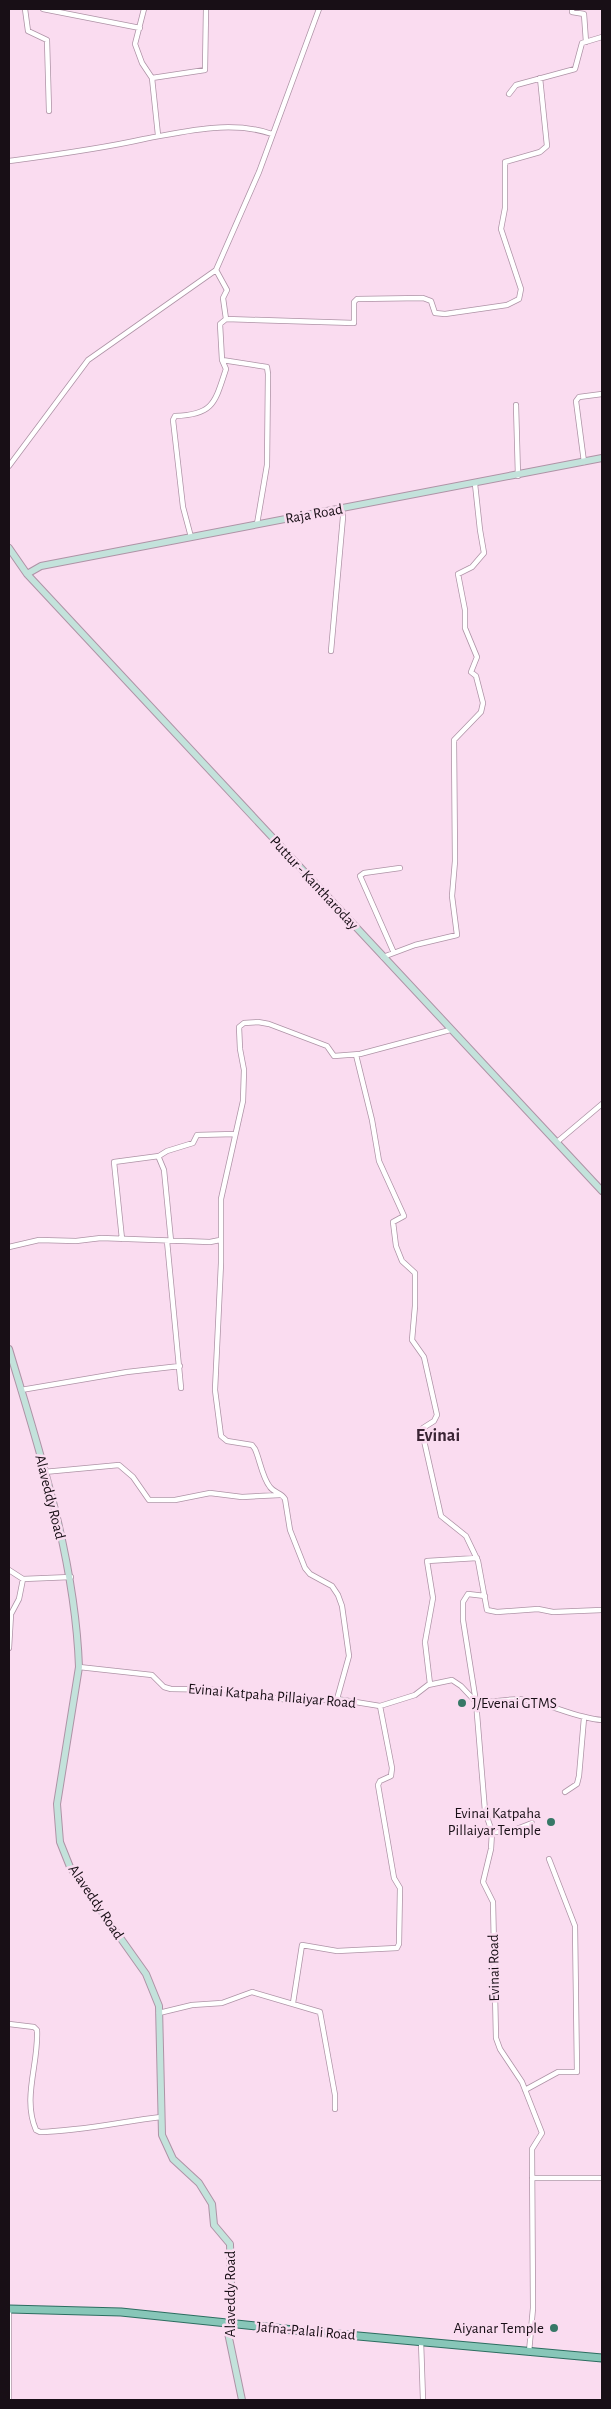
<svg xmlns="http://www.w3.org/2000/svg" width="611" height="2409" viewBox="0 0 611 2409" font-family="'Alegreya Sans',sans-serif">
	<rect width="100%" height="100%" fill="#fadcf0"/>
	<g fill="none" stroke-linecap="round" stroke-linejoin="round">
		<defs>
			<path id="street" d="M 25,9 L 28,31 L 47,40 L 49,111
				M 43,9 L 140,28
				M 144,9 L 135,44 L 142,63 L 152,78 L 158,135
				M 572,9 L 572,12 L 584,14 L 586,42
				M 152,78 L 205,70 L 206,9
				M 509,94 L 516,85 L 575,69 L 582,43 L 602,37
				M 9,161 C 54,155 100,149 144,139 C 185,131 233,120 272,134
				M 226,319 L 354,323 L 354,302 L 357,299 L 423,298 L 431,301 L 435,313 L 445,314 L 507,305 L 519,299 L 521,289 L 501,229 L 505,208 L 505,162 L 540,152 L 547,146 L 540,78
				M 222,360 L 267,367 L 268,374 L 267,465 L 257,524
				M 516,405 L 518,476
				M 584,462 L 576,401 L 579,397 L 602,394
				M 9,466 L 88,360 L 216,270 L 259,172 L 319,9
				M 191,537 L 183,507 L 173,420 L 175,416 C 214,415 215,402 226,369 L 222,360 L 220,324 L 226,319 L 223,298 L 227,290 L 216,270
				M 331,651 L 343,517 L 342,509
				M 394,953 L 360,876 L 364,873 L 400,868
				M 383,957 L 415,945 L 457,935 L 452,896 L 455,861 L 454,740 L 481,712 L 483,703 L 476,676 L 471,672 L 477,657 L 465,628 L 465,610 L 458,574 L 472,567 L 484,553 L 480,530 L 475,484
				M 356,1055 L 372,1120 L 379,1161 L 404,1216 L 393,1222 L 396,1246 L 402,1261 L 415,1273 L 415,1306 L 412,1340 L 424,1357 L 437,1415 L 434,1421 L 423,1428 L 423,1436 L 441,1516 L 466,1536 L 478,1561 L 487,1610 L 497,1612 L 538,1609 L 553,1612 L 602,1610
				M 557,1142 L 602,1104
				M 159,1158 L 164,1170 L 171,1241
				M 122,1239 L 114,1162 L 159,1156 L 167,1151 L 193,1143 L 197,1135 L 235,1134
				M 167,1241 L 181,1388
				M 9,1247 L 39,1240 L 76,1241 L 101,1238 L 210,1242 L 220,1240
				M 21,1390 L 127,1372 L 180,1366
				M 44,1472 L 119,1465 L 133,1477 L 149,1500 L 175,1500 L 210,1493 L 242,1497 L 280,1495
				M 9,1570 L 23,1579 L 71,1577
				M 485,1596 L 468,1594 L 463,1602 L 463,1620 L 476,1702 L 485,1811 L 492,1832 L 491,1849 L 483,1882 L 493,1902 L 496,2038 L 500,2049 L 522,2082 L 542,2133 L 532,2149 L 533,2308 L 529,2352
				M 9,1648 L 11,1614 L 19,1599 L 23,1579
				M 79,1667 L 152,1675 L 164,1687 L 171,1689 L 230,1690 L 247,1694 L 295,1701 L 337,1699 L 380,1706 L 415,1695 L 428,1685 L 452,1680 L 461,1686 L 476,1702 C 493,1704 509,1697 527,1700 C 553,1705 576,1718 602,1720
				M 430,1684 L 425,1642 L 433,1598 L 427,1561 L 477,1558
				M 337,1699 L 349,1656 L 342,1606 L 338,1595 L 332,1586 L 310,1574 L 305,1568 L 290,1530 L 285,1499 C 281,1492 274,1493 270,1487 C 262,1477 260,1460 255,1449 L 252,1445 L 227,1441 L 221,1436 L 215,1390 L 221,1263 L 221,1199 L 243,1101 L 244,1070 L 240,1049 L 239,1027 L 244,1023 L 258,1022 L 269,1024 L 327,1046 L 334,1056 L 360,1054 L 450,1030
				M 565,1792 L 577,1784 L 579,1776 L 584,1718
				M 492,1832 L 509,1832 L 532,1823
				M 293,2003 L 302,1945 L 337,1951 L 397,1948 L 399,1944 L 400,1888 L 394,1878 L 378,1785 L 380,1781 L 391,1776 L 392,1768 L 380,1706
				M 159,2013 L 192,2005 L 222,2003 L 252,1992 L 320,2012 L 335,2095 L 335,2109
				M 9,2024 L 34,2027 L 37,2030 C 39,2063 22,2098 36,2130 L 40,2132 C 81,2131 120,2122 161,2117
				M 525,2090 L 558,2072 L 577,2072 L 575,1926 L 549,1859
				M 532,2178 L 602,2178
				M 421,2341 L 423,2400
				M 9,2400 L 9,2309"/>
			<path id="secondary" d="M 9,548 L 27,574 L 602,1191
				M 27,574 L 41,566 L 602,458
				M 9,1349 C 40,1453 75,1558 79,1667 L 57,1804 L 60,1842 L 70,1867 L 146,1974 L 159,2006 L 162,2135 L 173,2159 L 199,2183 L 212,2204 L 214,2225 L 230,2244 L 232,2324 L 228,2333 L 242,2400"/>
			<path id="primary" d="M 9,2309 L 121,2312 L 303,2331 L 602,2358"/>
		</defs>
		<use href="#street" stroke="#ae93a6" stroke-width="6"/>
		<use href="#secondary" stroke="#ae93a6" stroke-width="8"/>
		<use href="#primary" stroke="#2c6d60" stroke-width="9"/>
		<use href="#street" stroke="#fff" stroke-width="4.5"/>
		<use href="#secondary" stroke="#c3e2db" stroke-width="6"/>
		<use href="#primary" stroke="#87c6b8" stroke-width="7"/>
	</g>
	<g fill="#377867" stroke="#fadcf0" stroke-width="2">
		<circle cx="462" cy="1703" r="5"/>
		<circle cx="551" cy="1822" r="5"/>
		<circle cx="554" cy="2328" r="5"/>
	</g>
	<g text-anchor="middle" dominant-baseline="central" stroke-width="5" stroke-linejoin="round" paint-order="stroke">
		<g font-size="15" fill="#180f16" stroke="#fadcf0">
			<text transform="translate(314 514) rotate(-10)">Raja Road</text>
			<text transform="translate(314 883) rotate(47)">Puttur - Kantharoday</text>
			<text transform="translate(50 1497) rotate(76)">Alaveddy Road</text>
			<text transform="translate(272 1696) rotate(5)">Evinai Katpaha Pillaiyar Road</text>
			<text transform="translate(96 1902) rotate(56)">Alaveddy Road</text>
			<text transform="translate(494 1968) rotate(-91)">Evinai Road</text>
			<text transform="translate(230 2294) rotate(-90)">Alaveddy Road</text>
			<text transform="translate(306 2331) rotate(5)">Jafna-Palali Road</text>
		</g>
		<g font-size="15" fill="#180f16" stroke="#fadcf0" text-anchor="end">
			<text x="472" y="1703" text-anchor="start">J/Evenai GTMS</text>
			<text x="541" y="1813">Evinai Katpaha<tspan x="541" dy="17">Pillaiyar Temple</tspan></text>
			<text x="544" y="2328">Aiyanar Temple</text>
		</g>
		<g font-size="18" font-weight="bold" fill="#3a2434" stroke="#fadcf0">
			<text x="438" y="1436">Evinai</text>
		</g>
	</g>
	<rect width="611" height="2409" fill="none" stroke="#180f16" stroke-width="20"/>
</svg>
